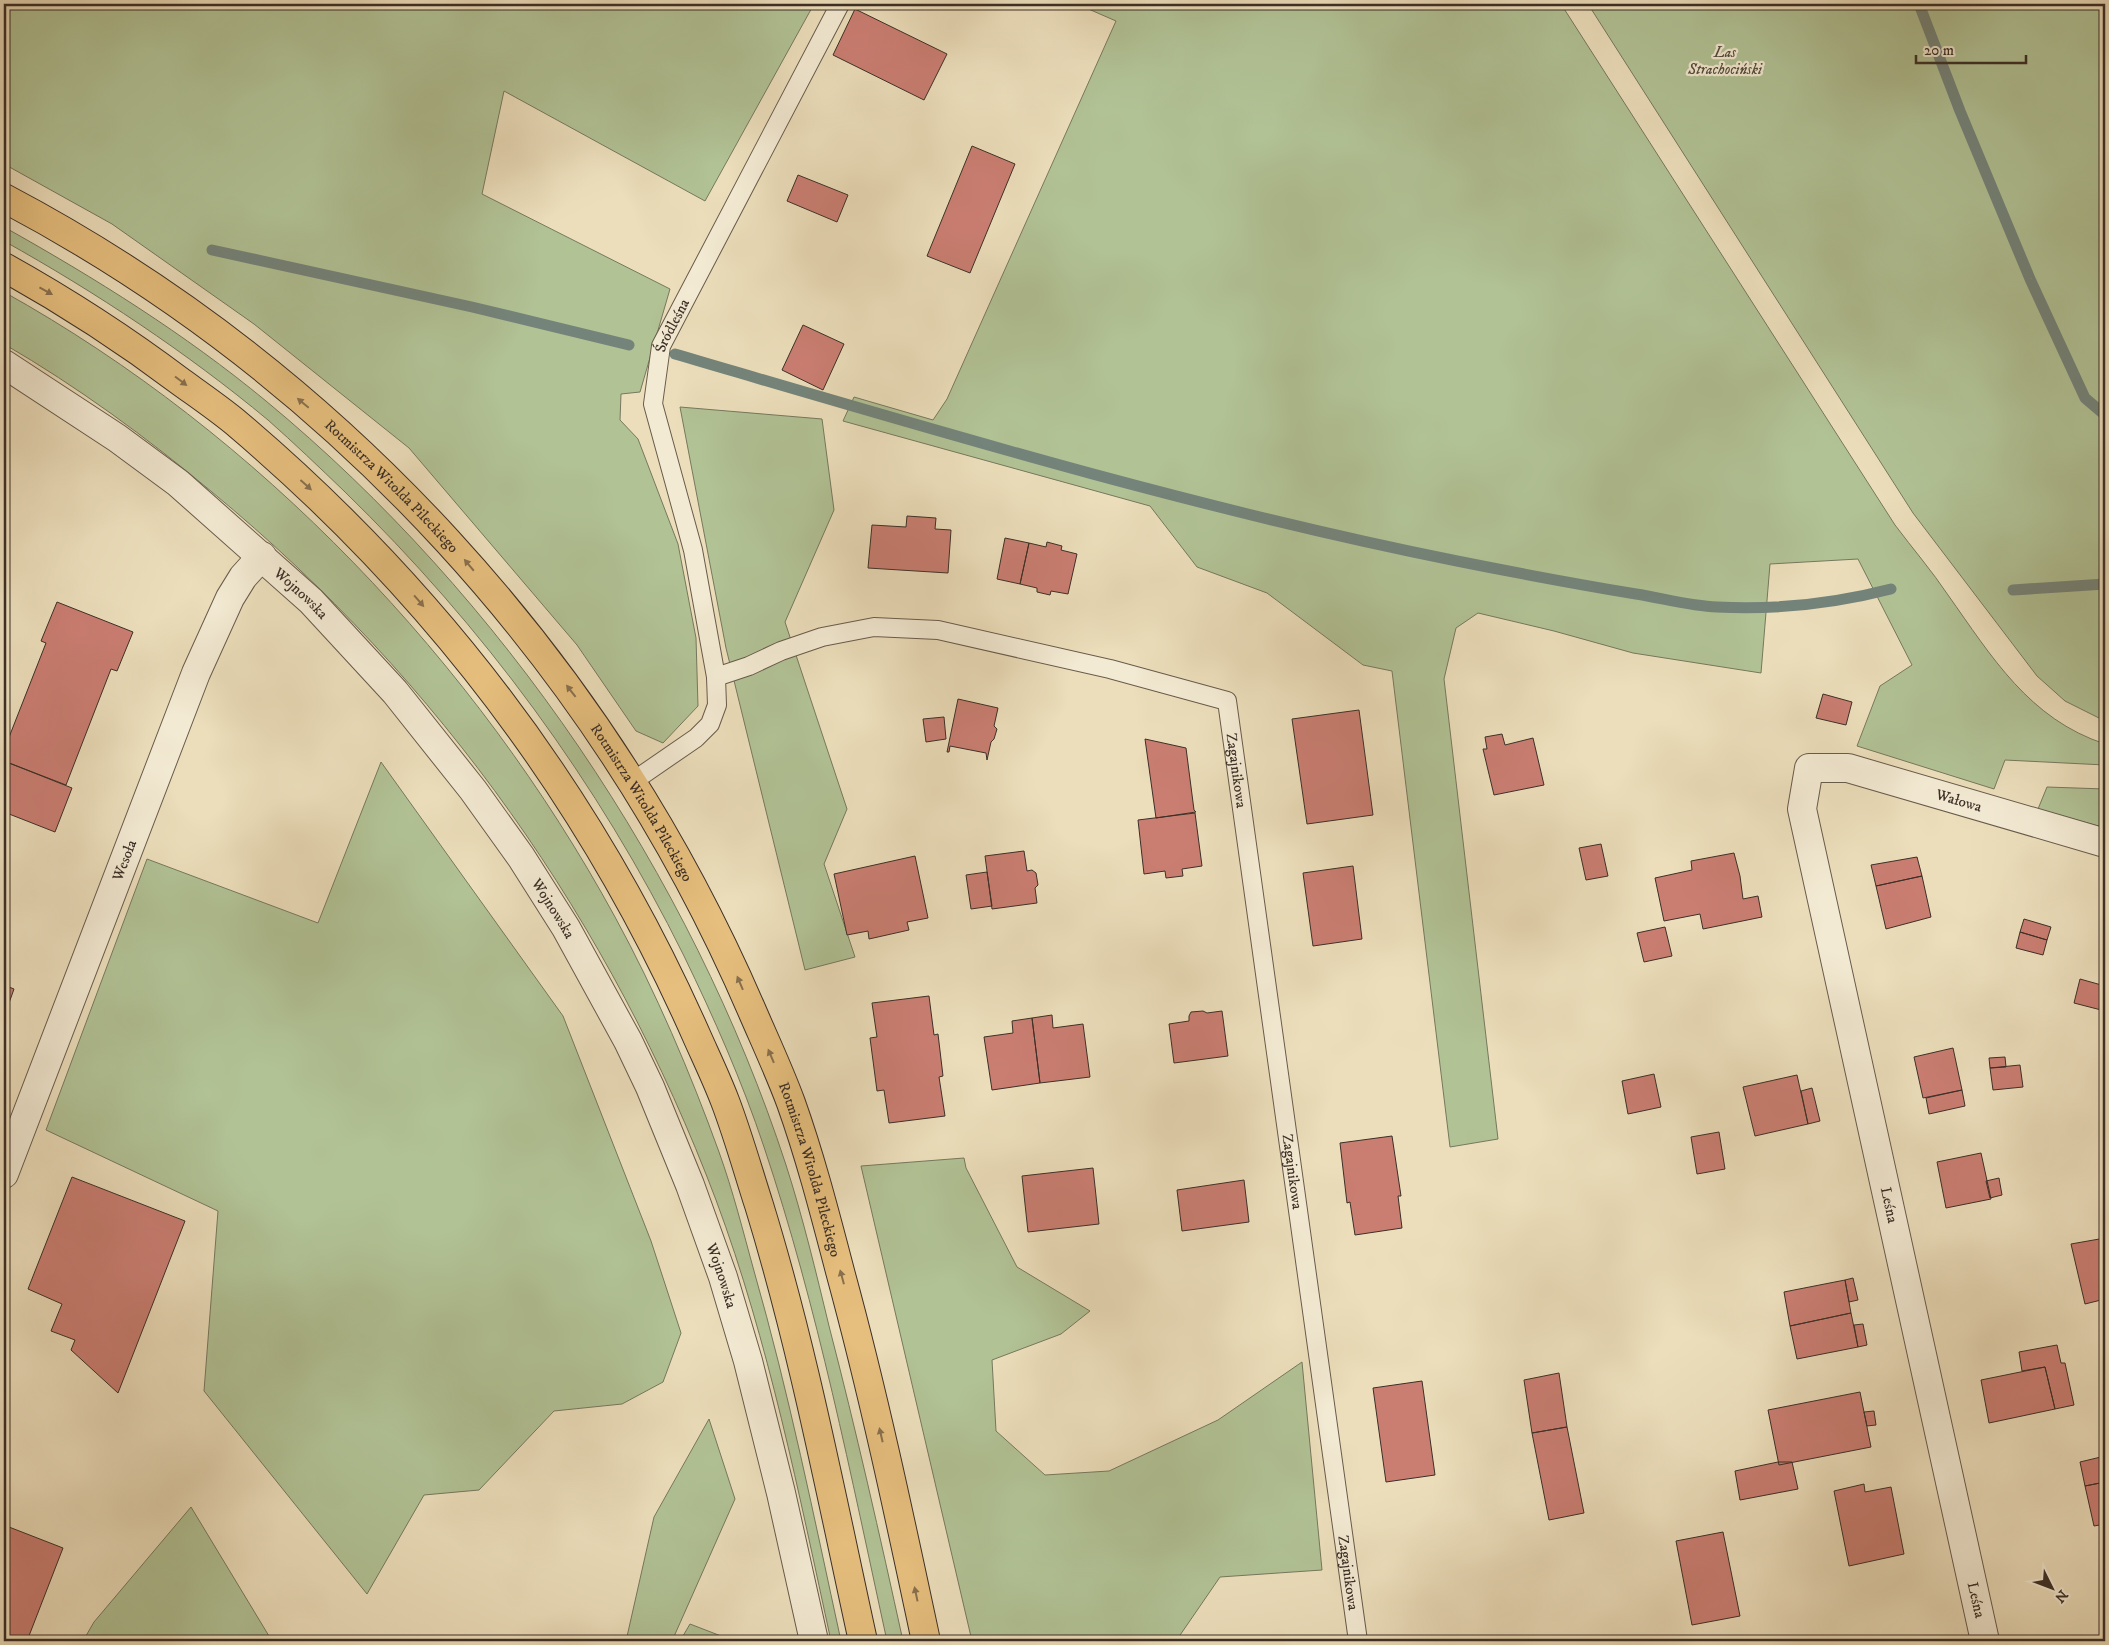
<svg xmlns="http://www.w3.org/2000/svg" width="2109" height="1645" viewBox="0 0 2109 1645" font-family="'IM FELL DW Pica',serif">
	<rect width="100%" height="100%" fill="#ecdebb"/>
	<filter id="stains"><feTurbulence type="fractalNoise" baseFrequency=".004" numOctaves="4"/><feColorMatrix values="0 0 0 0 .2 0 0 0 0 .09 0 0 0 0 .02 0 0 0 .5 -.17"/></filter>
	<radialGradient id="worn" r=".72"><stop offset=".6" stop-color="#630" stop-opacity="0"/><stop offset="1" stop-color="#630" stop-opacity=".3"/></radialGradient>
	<path fill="#b1c295" stroke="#76785e" d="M 4,4 L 814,4 L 705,201 L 504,91 L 482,194 L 670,289 L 640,392 L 621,394 L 620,420 L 638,439 L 678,544 L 696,638 L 698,706 L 663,743 L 636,731 L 577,645 L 409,448 L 254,324 L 112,224 L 4,164 Z
		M 1077,4 L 1561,4 L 1895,525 C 1913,549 1932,571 1948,595 C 1992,657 2029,719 2105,744 L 2105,765 L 2005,760 L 1994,789 L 1857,746 L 1880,686 L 1912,665 L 1858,559 L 1770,564 L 1761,673 L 1633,653 L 1554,631 L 1478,613 L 1456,628 L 1444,679 L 1498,1139 L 1450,1147 L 1392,671 L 1363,665 L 1267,593 L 1197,567 L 1150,506 L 843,421 L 854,397 L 933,420 L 947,399 L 1116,21 Z
		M 1588,4 L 2105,4 L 2105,721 L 2065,701 L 2037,676 L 1913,513 Z
		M 4,227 C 95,278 185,334 266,401 C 502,596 691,874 786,1165 C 803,1218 816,1272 829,1326 C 856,1430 880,1536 903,1641 L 887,1641 C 851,1476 818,1308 764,1147 C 742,1081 714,1018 684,956 C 598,782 483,626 344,491 C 319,467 294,443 268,420 C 186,352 97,293 4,241 Z
		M 4,292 C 259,434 476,662 615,917 C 656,992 690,1072 719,1152 C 733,1191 743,1231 754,1271 C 789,1393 814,1517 841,1641 L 831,1641 C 799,1494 769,1342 716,1200 C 611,922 441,681 212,492 C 146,437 78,387 4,344 Z
		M 680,407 L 822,419 L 834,510 L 785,622 L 847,809 L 824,864 L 855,957 L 805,970 L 726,648 Z
		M 381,762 L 563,1016 L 651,1241 L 681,1333 L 663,1382 L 622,1404 L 554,1411 L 479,1490 L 424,1495 L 367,1594 L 204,1391 L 218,1211 L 46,1130 L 147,859 L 318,923 Z
		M 2047,787 L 2105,789 L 2105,828 L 2038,809 Z
		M 964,1158 L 966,1168 L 1017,1267 L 1090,1311 L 1061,1334 L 992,1360 L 996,1431 L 1045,1475 L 1109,1471 L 1218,1420 L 1302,1362 L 1322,1570 L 1220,1577 L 1176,1641 L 972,1641 L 861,1166 Z
		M 709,1419 L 735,1499 L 672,1641 L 626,1641 L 654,1517 Z
		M 191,1507 L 272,1641 L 83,1641 L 94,1622 Z
		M 690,1624 L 734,1641 L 680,1641 Z"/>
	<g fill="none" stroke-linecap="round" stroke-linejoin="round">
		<path stroke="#74847b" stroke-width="11" d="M 1919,4 L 1960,111 L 2030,279 L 2085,398 L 2105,415
			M 212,250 L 472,307 L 629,345
			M 675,354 C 934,430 1192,508 1457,561 C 1517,573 1576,584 1636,594 C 1662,598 1690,606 1717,607 C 1775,610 1833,604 1891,589
			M 2013,590 L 2105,584"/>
	</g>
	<path fill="#ca7e72" stroke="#3c2f27" d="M 855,9 L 947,54 L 924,100 L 833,55 Z
		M 972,146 L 1015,164 L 970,273 L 927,256 Z
		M 798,175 L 848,195 L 837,222 L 787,201 Z
		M 803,325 L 844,344 L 823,390 L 782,370 Z
		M 907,516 L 936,518 L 935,529 L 951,530 L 948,573 L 868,568 L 872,525 L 906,527 Z
		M 1005,538 L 1029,543 L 1020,584 L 997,579 Z
		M 1047,542 L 1062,546 L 1061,550 L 1077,554 L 1068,594 L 1051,591 L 1050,595 L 1037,592 L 1037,588 L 1020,584 L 1029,543 L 1046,547 Z
		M 57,602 L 133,632 L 117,671 L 111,669 L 66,785 L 4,761 L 4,750 L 46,643 L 41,641 Z
		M 1823,694 L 1852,702 L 1846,725 L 1816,718 Z
		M 958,699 L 998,708 L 994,726 L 997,729 L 994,739 L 991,742 L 987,760 L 986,753 L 950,746 L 949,752 L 947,752 Z
		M 1359,710 L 1373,815 L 1307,824 L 1292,719 Z
		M 944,717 L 946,739 L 926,742 L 923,719 Z
		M 1502,734 L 1505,745 L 1533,738 L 1544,785 L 1494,795 L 1483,749 L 1487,749 L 1485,737 Z
		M 1145,739 L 1186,748 L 1194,810 L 1196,812 L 1156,818 Z
		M 4,761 L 72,788 L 55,832 L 4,812 Z
		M 1195,813 L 1202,866 L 1182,869 L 1183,876 L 1166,878 L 1165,871 L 1144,874 L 1138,820 Z
		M 1601,844 L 1608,876 L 1586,880 L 1579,848 Z
		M 1024,851 L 1027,871 L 1032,870 L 1036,873 L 1038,885 L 1035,888 L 1037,903 L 992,909 L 985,856 Z
		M 1734,853 L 1740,876 L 1743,899 L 1758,896 L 1762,917 L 1703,929 L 1700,914 L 1664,921 L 1655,878 L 1692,870 L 1691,861 Z
		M 915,856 L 928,918 L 907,922 L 909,930 L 869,939 L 868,931 L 847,935 L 834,874 Z
		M 1917,857 L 1922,876 L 1876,886 L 1871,865 Z
		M 1353,866 L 1362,939 L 1313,946 L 1303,873 Z
		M 987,872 L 992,906 L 971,909 L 966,875 Z
		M 1922,876 L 1931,917 L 1886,929 L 1876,886 Z
		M 2024,919 L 2051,927 L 2047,940 L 2020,932 Z
		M 1665,927 L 1672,956 L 1644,962 L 1637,933 Z
		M 2020,932 L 2047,940 L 2043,955 L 2016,948 Z
		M 2080,979 L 2105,986 L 2105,1011 L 2074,1003 Z
		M 4,985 L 14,989 L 4,1017 Z
		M 929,996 L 934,1035 L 938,1034 L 943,1076 L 939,1077 L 945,1116 L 889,1123 L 884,1090 L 877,1091 L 870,1038 L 877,1037 L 872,1003 Z
		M 1203,1011 L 1207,1013 L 1222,1011 L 1228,1056 L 1174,1063 L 1169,1024 L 1189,1021 L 1189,1016 L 1191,1012 Z
		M 1052,1015 L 1053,1028 L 1083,1024 L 1090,1077 L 1040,1083 L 1032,1018 Z
		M 1032,1018 L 1040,1083 L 992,1090 L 984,1037 L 1013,1033 L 1012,1021 Z
		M 1953,1048 L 1962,1090 L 1923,1098 L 1914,1057 Z
		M 2005,1057 L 2006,1067 L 1990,1068 L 1989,1058 Z
		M 2020,1065 L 2023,1087 L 1993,1090 L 1990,1068 Z
		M 1654,1074 L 1661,1107 L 1628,1114 L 1622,1081 Z
		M 1797,1075 L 1808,1124 L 1755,1136 L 1743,1087 Z
		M 1812,1088 L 1820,1121 L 1808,1124 L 1801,1091 Z
		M 1962,1090 L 1965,1106 L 1929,1114 L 1926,1098 Z
		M 1719,1132 L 1725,1169 L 1697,1174 L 1691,1137 Z
		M 1392,1136 L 1401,1196 L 1398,1196 L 1402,1228 L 1355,1235 L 1350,1202 L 1347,1203 L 1340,1143 Z
		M 1981,1153 L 1991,1199 L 1946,1208 L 1937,1162 Z
		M 1093,1168 L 1099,1224 L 1028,1232 L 1022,1176 Z
		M 72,1177 L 185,1221 L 118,1393 L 71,1350 L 75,1340 L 51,1331 L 62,1304 L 28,1289 Z
		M 1999,1178 L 2002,1195 L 1990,1198 L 1986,1181 Z
		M 1244,1180 L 1249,1222 L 1182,1231 L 1177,1190 Z
		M 2105,1238 L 2105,1299 L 2085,1304 L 2071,1244 Z
		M 1853,1278 L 1858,1300 L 1849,1302 L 1845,1280 Z
		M 1845,1280 L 1851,1313 L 1790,1326 L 1784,1292 Z
		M 1851,1313 L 1858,1347 L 1797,1359 L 1790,1326 Z
		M 1863,1324 L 1867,1345 L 1858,1347 L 1854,1325 Z
		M 2057,1345 L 2061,1363 L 2065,1363 L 2074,1405 L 2055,1409 L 2045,1367 L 2022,1371 L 2019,1352 Z
		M 2045,1367 L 2055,1409 L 1989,1423 L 1981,1380 Z
		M 1559,1373 L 1567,1427 L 1532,1433 L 1524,1380 Z
		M 1422,1381 L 1435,1475 L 1386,1482 L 1373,1388 Z
		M 1860,1392 L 1871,1447 L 1779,1465 L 1768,1410 Z
		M 1874,1411 L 1876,1425 L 1867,1426 L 1864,1412 Z
		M 1567,1427 L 1584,1513 L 1549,1520 L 1532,1433 Z
		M 2105,1456 L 2105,1482 L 2085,1486 L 2080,1462 Z
		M 1778,1462 L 1792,1462 L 1798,1489 L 1740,1500 L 1735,1471 Z
		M 2105,1482 L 2105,1524 L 2094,1526 L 2085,1486 Z
		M 1864,1484 L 1865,1492 L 1891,1487 L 1904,1554 L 1849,1566 L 1834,1491 Z
		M 9,1527 L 63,1548 L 27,1641 L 4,1641 L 4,1542 Z
		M 1723,1532 L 1740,1616 L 1692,1625 L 1676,1541 Z"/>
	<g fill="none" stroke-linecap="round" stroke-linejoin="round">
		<defs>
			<g id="lane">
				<path id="s1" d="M 716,677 L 693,550 L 653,404 L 661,346 L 840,4"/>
				<path id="s2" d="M 632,782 L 696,738 L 710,724 L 717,705 L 716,677 L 749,666 L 781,651 L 822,637 L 874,627 L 938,630 L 1110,669 L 1227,701 L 1358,1641"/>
			</g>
			<g id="street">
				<path id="s3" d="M 4,364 L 117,438 L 178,483 L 311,601 L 395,692 L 473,790 L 521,857 L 566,928 L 628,1041 L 650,1087 L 690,1185 L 723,1277 L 748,1361 L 781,1493 L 814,1641"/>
				<path id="s4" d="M 4,1174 L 196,673 L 230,598 L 243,577 L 262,556"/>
				<path id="s5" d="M 1985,1641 L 1802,809 L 1809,768 L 1848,768 L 2105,843"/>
			</g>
			<g id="primary">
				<path id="s6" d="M 4,198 C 338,374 604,666 753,1013 C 766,1043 780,1073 791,1103 C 811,1159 826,1218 841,1275 C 874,1396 900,1519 926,1641"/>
				<path d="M 4,267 C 65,301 124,339 181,382 C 199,395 218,408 235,422 C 436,592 592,798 698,1039 C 707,1059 717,1080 725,1101 C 738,1135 748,1171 759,1205 C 803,1348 831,1495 863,1641"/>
			</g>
		</defs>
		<use href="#lane" stroke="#685b4c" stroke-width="20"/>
		<use href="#street" stroke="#685b4c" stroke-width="30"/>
		<use href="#primary" stroke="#3c2f27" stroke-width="30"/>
		<use href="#lane" stroke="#f3ead3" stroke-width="18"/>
		<use href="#street" stroke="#f3ead3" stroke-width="28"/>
		<use href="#primary" stroke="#e6bf7e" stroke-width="28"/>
	</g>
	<defs><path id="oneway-solid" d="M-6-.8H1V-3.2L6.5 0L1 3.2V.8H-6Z" transform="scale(1.25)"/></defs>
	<g fill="#88704e">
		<use href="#oneway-solid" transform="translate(46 291) rotate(29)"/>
		<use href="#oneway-solid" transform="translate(181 381) rotate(37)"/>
		<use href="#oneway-solid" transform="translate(303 403) rotate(-140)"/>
		<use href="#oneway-solid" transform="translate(306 485) rotate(42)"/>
		<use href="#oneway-solid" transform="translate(469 565) rotate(-130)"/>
		<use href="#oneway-solid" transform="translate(419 601) rotate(49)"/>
		<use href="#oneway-solid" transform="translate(571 691) rotate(-128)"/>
		<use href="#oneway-solid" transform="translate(740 983) rotate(-113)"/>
		<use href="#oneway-solid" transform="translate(771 1056) rotate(-113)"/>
		<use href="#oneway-solid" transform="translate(842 1277) rotate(-105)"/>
		<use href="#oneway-solid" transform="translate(881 1435) rotate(-103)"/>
		<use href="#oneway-solid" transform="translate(916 1594) rotate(-102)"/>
	</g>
	<g text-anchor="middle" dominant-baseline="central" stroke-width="4.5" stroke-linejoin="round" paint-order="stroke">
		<g font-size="15" font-style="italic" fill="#534c3d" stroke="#f3ead3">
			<text x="1725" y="52">Las<tspan x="1725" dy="17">Strachociński</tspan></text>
		</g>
		<g font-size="15" fill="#3c2f27" stroke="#f3ead3">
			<text stroke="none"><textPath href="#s1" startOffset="362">Śródleśna</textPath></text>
			<text stroke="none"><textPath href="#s6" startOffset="485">Rotmistrza Witolda Pileckiego</textPath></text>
			<text stroke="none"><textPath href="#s3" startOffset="376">Wojnowska</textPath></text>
			<text stroke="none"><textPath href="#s2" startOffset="744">Zagajnikowa</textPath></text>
			<text stroke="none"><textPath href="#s5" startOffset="1048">Wałowa</textPath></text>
			<text stroke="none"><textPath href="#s6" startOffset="890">Rotmistrza Witolda Pileckiego</textPath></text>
			<text stroke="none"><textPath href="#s4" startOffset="336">Wesoła</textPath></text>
			<text stroke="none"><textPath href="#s3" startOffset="781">Wojnowska</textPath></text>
			<text stroke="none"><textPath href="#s6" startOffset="1295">Rotmistrza Witolda Pileckiego</textPath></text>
			<text stroke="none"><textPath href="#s2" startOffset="1149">Zagajnikowa</textPath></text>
			<text transform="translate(1889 1205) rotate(78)">Leśna</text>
			<text stroke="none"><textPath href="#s3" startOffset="1186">Wojnowska</textPath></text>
			<text stroke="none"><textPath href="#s2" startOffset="1554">Zagajnikowa</textPath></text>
			<text transform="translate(1976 1600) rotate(77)">Leśna</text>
		</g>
	</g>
	<rect width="2109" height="1645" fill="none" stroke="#ecdebb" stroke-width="20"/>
	<rect x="5" y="5" width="2099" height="1635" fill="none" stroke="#3c2f27" stroke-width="2.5"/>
	<rect x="10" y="10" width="2089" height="1625" fill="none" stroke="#3c2f27"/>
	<g transform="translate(2052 1588) rotate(132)" stroke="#f3ead3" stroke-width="4" paint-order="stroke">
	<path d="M0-4L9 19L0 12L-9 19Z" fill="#3c2f27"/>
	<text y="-8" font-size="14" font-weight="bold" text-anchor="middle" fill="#3c2f27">N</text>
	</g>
	<path d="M1916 55v8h110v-8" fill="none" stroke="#3c2f27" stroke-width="2.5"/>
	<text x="1924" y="55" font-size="15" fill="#3c2f27" stroke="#f3ead3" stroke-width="4" paint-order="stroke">20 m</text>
	<rect width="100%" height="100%" filter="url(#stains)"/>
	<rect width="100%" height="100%" fill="url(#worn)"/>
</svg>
